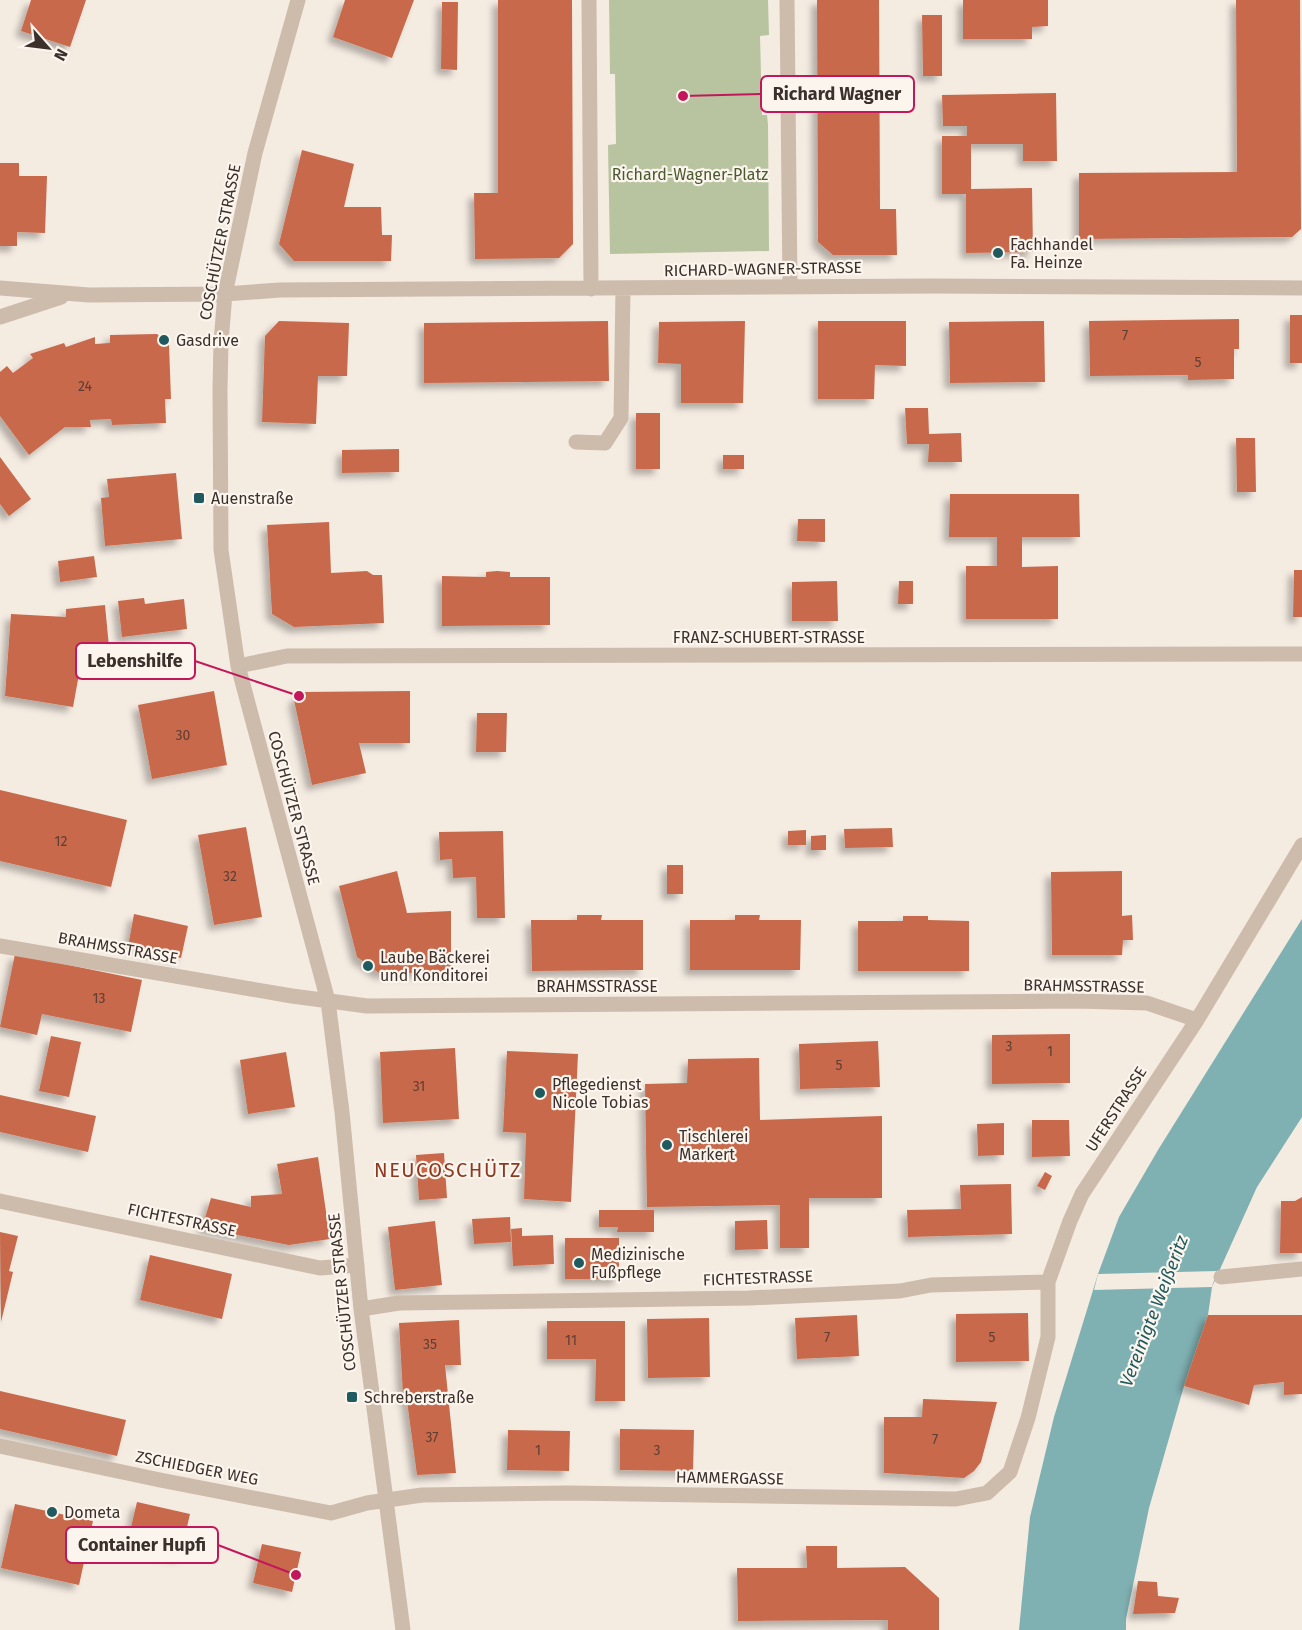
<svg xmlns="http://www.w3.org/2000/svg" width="1302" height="1630" viewBox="0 0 1302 1630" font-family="'Fira Sans',sans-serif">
	<defs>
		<filter id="shadow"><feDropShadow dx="-5.5" dy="5.5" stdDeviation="3" flood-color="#0004"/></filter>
	</defs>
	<rect width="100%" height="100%" fill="#f4ebe1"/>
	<path fill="#b8c4a0" d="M 609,0 L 768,0 L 769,35 L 760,36 L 762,115 L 767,115 L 768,125 L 769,251 L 610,254 L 608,145 L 616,144 L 615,74 L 610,74 Z"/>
	<path fill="#7fb0b2" d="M 1302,919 L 1302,1117 L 1257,1187 L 1212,1287 L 1208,1315 L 1184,1386 L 1149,1508 L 1126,1619 L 1126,1630 L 1019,1630 L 1030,1517 L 1054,1417 L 1098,1274 L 1119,1217 L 1158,1150 Z"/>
	<path fill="#f4ebe1" d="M 1217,1271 L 1212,1287 L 1094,1290 L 1098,1274 Z"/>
	<path fill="#c8694b" filter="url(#shadow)" d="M 31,0 L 86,0 L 70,47 L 21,31 Z
		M 345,0 L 414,0 L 392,58 L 333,37 Z
		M 498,0 L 572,0 L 573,244 L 559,258 L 475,259 L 474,193 L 498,193 Z
		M 817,0 L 879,0 L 880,209 L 896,209 L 897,255 L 833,255 L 818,242 Z
		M 963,0 L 1048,0 L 1048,26 L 1032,27 L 1032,39 L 963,39 Z
		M 1236,0 L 1300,0 L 1301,229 L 1292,237 L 1079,239 L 1079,173 L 1237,172 Z
		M 442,2 L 458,2 L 457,70 L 441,69 Z
		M 922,15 L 942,15 L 942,76 L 923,76 Z
		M 1056,93 L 1057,161 L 1023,161 L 1023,144 L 971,144 L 971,189 L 1032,188 L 1033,252 L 966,253 L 966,194 L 942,194 L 942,136 L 967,136 L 967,126 L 943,126 L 942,95 Z
		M 302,150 L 354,164 L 344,207 L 381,207 L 382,235 L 392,235 L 391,261 L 294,261 L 279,244 Z
		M 0,163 L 19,163 L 19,176 L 47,176 L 45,233 L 17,232 L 17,246 L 0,246 Z
		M 1290,315 L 1302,315 L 1302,363 L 1290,363 Z
		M 1239,319 L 1239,349 L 1234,349 L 1234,379 L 1188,380 L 1188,375 L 1090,376 L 1089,321 Z
		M 279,321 L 349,323 L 347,376 L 318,376 L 316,424 L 262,422 L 265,336 Z
		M 608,321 L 609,381 L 424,383 L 424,323 Z
		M 745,321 L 743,403 L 681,403 L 681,364 L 658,363 L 659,322 Z
		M 818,321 L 906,321 L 906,366 L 875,365 L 874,399 L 818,399 Z
		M 1044,321 L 1045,382 L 950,383 L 949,322 Z
		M 157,334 L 169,345 L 171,399 L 165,399 L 166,423 L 112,425 L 111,419 L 90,420 L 91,427 L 65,427 L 29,455 L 0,416 L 0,372 L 7,366 L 13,373 L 33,358 L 30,354 L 64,343 L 66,347 L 95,337 L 95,344 L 110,343 L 110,335 Z
		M 905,408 L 928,408 L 929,434 L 961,433 L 962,462 L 928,462 L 929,444 L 907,444 Z
		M 636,413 L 660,413 L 660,469 L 636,469 Z
		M 1236,438 L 1255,438 L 1256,492 L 1237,492 Z
		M 399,449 L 399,472 L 342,473 L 342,450 Z
		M 723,455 L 744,455 L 744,469 L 723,469 Z
		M 0,457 L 31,499 L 9,516 L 0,504 Z
		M 176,473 L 182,539 L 105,546 L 101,498 L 109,497 L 107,479 Z
		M 950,494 L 1079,494 L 1080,537 L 1022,537 L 1022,567 L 1058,566 L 1058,619 L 966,619 L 966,566 L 997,566 L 997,537 L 949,537 Z
		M 798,519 L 825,519 L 825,542 L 797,541 Z
		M 329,522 L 331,573 L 367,571 L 373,575 L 382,575 L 384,623 L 294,627 L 272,614 L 267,525 Z
		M 94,556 L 97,577 L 60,582 L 58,561 Z
		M 1294,570 L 1302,570 L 1302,617 L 1293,617 Z
		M 497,571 L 510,572 L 510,577 L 550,577 L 550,625 L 442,626 L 442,576 L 486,577 L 486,572 Z
		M 837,581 L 838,621 L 792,621 L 792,582 Z
		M 899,581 L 913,581 L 913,604 L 898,604 Z
		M 144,598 L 145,604 L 184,599 L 187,629 L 122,637 L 118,601 Z
		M 105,605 L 109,647 L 83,652 L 73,707 L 5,696 L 11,614 L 66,617 L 66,609 Z
		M 214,691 L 227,765 L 152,779 L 138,705 Z
		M 410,691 L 410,743 L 359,743 L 366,773 L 312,785 L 294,700 L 302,692 Z
		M 477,713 L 507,713 L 506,752 L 476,752 Z
		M 0,790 L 127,820 L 111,887 L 0,861 Z
		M 246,827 L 262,917 L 214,925 L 198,835 Z
		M 892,828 L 893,847 L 845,848 L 844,829 Z
		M 806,830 L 806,845 L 788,845 L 788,831 Z
		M 503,831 L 505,918 L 477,918 L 476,877 L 453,878 L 452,859 L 440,860 L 439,832 Z
		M 826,835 L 826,850 L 811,850 L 811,836 Z
		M 667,865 L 683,865 L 683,894 L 667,894 Z
		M 397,871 L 407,913 L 451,911 L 451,973 L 379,973 L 357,957 L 339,886 Z
		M 1122,871 L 1122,916 L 1132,915 L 1133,940 L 1123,940 L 1122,955 L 1052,955 L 1051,872 Z
		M 134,914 L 188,926 L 181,958 L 128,947 Z
		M 577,915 L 602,915 L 601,920 L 643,920 L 643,970 L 532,971 L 531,920 L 577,920 Z
		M 735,915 L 760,915 L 759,920 L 801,920 L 800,970 L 690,970 L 690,920 L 735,920 Z
		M 903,916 L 928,916 L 928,920 L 969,921 L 969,971 L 858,971 L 858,921 L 903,921 Z
		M 15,954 L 142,980 L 131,1032 L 42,1014 L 37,1035 L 0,1027 Z
		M 1070,1034 L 1070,1083 L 992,1084 L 992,1035 Z
		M 51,1036 L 81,1042 L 69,1097 L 39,1091 Z
		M 878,1041 L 880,1087 L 800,1089 L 799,1044 Z
		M 455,1048 L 459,1119 L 383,1123 L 380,1052 Z
		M 507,1051 L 578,1054 L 571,1202 L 524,1199 L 526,1133 L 503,1132 Z
		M 286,1052 L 295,1107 L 248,1114 L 240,1060 Z
		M 759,1058 L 760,1120 L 882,1116 L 882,1198 L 809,1198 L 809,1248 L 780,1248 L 780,1205 L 647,1207 L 645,1084 L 687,1083 L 688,1059 Z
		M 0,1095 L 96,1116 L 88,1152 L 0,1132 Z
		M 1032,1120 L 1069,1120 L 1070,1156 L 1032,1157 Z
		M 1004,1123 L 1004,1155 L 978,1156 L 977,1124 Z
		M 444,1153 L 447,1198 L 419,1200 L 416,1155 Z
		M 318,1157 L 330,1239 L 289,1245 L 202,1228 L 211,1198 L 251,1207 L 251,1196 L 282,1194 L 277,1164 Z
		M 1045,1172 L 1052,1176 L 1045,1190 L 1037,1186 Z
		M 1011,1184 L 1012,1234 L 908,1237 L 907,1210 L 961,1209 L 960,1185 Z
		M 1302,1197 L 1302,1253 L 1280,1253 L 1281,1201 L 1295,1201 Z
		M 599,1210 L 654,1210 L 654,1232 L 617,1232 L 618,1227 L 599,1227 Z
		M 510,1217 L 511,1242 L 474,1244 L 472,1219 Z
		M 767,1220 L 768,1249 L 735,1250 L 735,1221 Z
		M 435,1221 L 442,1285 L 395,1290 L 388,1227 Z
		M 522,1228 L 522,1236 L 553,1235 L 554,1264 L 513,1266 L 511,1229 Z
		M 0,1232 L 18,1236 L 9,1271 L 13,1272 L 1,1322 Z
		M 565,1238 L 619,1238 L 619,1279 L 565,1279 Z
		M 150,1255 L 232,1274 L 222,1319 L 140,1300 Z
		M 1028,1313 L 1029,1361 L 956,1362 L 956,1314 Z
		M 857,1315 L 859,1356 L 797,1359 L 795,1318 Z
		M 1208,1315 L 1302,1315 L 1302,1394 L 1284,1395 L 1284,1382 L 1254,1385 L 1249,1405 L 1184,1386 Z
		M 709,1318 L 710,1377 L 648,1378 L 647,1319 Z
		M 459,1320 L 461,1365 L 445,1365 L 456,1473 L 417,1475 L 407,1401 L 403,1395 L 399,1323 Z
		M 547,1321 L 625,1321 L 625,1401 L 595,1401 L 596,1359 L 547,1359 Z
		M 0,1391 L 126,1420 L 117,1456 L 0,1429 Z
		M 923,1399 L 997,1402 L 981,1462 L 974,1471 L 964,1478 L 884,1473 L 884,1417 L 922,1417 Z
		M 620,1429 L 694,1430 L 693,1471 L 620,1470 Z
		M 508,1430 L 570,1431 L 569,1471 L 507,1470 Z
		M 137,1502 L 190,1514 L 180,1557 L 127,1544 Z
		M 15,1504 L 93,1521 L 79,1585 L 1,1568 Z
		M 262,1544 L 301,1552 L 292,1592 L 253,1583 Z
		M 806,1546 L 837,1546 L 837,1568 L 905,1567 L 939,1598 L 939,1630 L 888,1630 L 888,1620 L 738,1621 L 737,1568 L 807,1568 Z
		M 1138,1581 L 1157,1582 L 1158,1596 L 1179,1598 L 1175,1613 L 1133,1614 Z"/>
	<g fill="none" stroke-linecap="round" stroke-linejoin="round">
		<path stroke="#cdbbac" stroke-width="15" d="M 298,0 L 255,153 L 225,294 L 221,342 L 220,390 L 221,550 L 238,666 L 328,1001 L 342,1112 L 361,1309 L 403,1630
			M 589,0 L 591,289
			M 787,0 L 790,287
			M 0,288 L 89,295 L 225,294 L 280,290 L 935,286 L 1302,288
			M 0,317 L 61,297
			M 576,442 L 605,443 L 621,418 L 623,289
			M 238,666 L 287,656 L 1302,654
			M 0,946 L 292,996 L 367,1006 L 1077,1001 L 1147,1003 L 1197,1020
			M 0,1201 L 320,1268 L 357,1265
			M 1221,1277 L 1302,1269
			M 361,1309 L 399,1303 L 749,1298 L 900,1291 L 931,1285 L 1048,1282
			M 0,1446 L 160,1480 L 331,1513 L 367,1503 L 422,1495 L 569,1493 L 956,1499 L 987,1493 L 1010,1472 L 1028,1418 L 1048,1337 L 1048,1282 L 1070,1221 L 1082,1194 L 1197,1020 L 1302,845"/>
	</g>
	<g fill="#1f5a5e" stroke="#fbf5ee" stroke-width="2">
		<circle cx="998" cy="253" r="6"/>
		<circle cx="164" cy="340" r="6"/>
		<rect x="193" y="492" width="12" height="12" rx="3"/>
		<circle cx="368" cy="966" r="6"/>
		<circle cx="540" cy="1093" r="6"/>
		<circle cx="667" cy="1145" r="6"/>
		<circle cx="579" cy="1263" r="6"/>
		<rect x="346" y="1391" width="12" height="12" rx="3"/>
		<circle cx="52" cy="1512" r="6"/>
	</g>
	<g text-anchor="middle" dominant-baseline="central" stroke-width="4.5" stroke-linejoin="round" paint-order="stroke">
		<g font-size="14" fill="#5e3e33">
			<text x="1125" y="335">7</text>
			<text x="1198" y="362">5</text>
			<text x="85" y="386">24</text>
			<text x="183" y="735">30</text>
			<text x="61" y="841">12</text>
			<text x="230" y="876">32</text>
			<text x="99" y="998">13</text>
			<text x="1009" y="1046">3</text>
			<text x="1050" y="1051">1</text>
			<text x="839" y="1065">5</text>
			<text x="419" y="1086">31</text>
			<text x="827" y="1337">7</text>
			<text x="992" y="1337">5</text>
			<text x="571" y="1340">11</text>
			<text x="430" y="1344">35</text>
			<text x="432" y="1437">37</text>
			<text x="935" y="1439">7</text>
			<text x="538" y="1450">1</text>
			<text x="657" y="1450">3</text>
		</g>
		<g font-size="16" fill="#4a5a2e" stroke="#fbf5ee">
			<text x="690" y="174">Richard-Wagner-Platz</text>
		</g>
		<g font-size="16" fill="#3b302b" stroke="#fbf5ee">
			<text transform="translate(220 242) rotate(-79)">COSCHÜTZER STRASSE</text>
			<text transform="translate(763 269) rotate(-1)">RICHARD-WAGNER-STRASSE</text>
			<text x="769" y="637">FRANZ-SCHUBERT-STRASSE</text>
			<text transform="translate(294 808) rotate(75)">COSCHÜTZER STRASSE</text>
			<text transform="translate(118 948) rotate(10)">BRAHMSSTRASSE</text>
			<text x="597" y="986">BRAHMSSTRASSE</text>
			<text transform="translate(1084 986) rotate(1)">BRAHMSSTRASSE</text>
			<text transform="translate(1116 1109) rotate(-57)">UFERSTRASSE</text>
			<text transform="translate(182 1220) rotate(12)">FICHTESTRASSE</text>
			<text transform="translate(758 1278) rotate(-2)">FICHTESTRASSE</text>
			<text transform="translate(342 1292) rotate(-96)">COSCHÜTZER STRASSE</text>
			<text transform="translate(197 1468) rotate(11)">ZSCHIEDGER WEG</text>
			<text transform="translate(730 1478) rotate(1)">HAMMERGASSE</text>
		</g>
		<g font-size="16" fill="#3b302b" stroke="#fbf5ee" text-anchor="start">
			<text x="1010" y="244">Fachhandel<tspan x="1010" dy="18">Fa. Heinze</tspan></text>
			<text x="176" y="340">Gasdrive</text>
			<text x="211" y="498">Auenstraße</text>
			<text x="380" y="957">Laube Bäckerei<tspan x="380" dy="18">und Konditorei</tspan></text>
			<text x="552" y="1084">Pflegedienst<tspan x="552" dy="18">Nicole Tobias</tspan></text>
			<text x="679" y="1136">Tischlerei<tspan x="679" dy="18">Markert</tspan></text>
			<text x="591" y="1254">Medizinische<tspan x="591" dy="18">Fußpflege</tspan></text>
			<text x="364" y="1397">Schreberstraße</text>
			<text x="64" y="1512">Dometa</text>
		</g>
		<g font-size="18" font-style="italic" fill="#1f5a5e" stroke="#fbf5ee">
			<text transform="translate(1154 1311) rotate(-69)">Vereinigte Weißeritz</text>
		</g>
		<g font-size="20" letter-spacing="1.5" fill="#8c3b22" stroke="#fbf5ee">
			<text x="448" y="1170">NEUCOSCHÜTZ</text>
		</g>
	</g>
	<path fill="none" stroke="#c2185b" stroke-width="2" d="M683 96L761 94M299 696L195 661M296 1575L218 1545"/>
	<g fill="#c2185b" stroke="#fbf5ee" stroke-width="2">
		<circle cx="683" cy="96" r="6"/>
		<circle cx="299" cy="696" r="6"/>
		<circle cx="296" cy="1575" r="6"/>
	</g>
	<g fill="#fbf5ee" stroke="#c2185b" stroke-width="2">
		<rect x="761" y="76" width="153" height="36" rx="6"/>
		<rect x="76" y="643" width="119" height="36" rx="6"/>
		<rect x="66" y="1527" width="152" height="36" rx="6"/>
	</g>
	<g font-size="18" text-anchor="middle" font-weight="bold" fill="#3b302b">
		<text x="837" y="100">Richard Wagner</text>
		<text x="135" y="667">Lebenshilfe</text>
		<text x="142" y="1551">Container Hupfi</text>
	</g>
	<g transform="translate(48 48) rotate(118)" stroke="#fbf5ee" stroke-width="4.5" paint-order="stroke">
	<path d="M0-4.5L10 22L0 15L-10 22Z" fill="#3b302b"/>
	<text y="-9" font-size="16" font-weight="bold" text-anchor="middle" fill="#3b302b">N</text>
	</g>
</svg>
